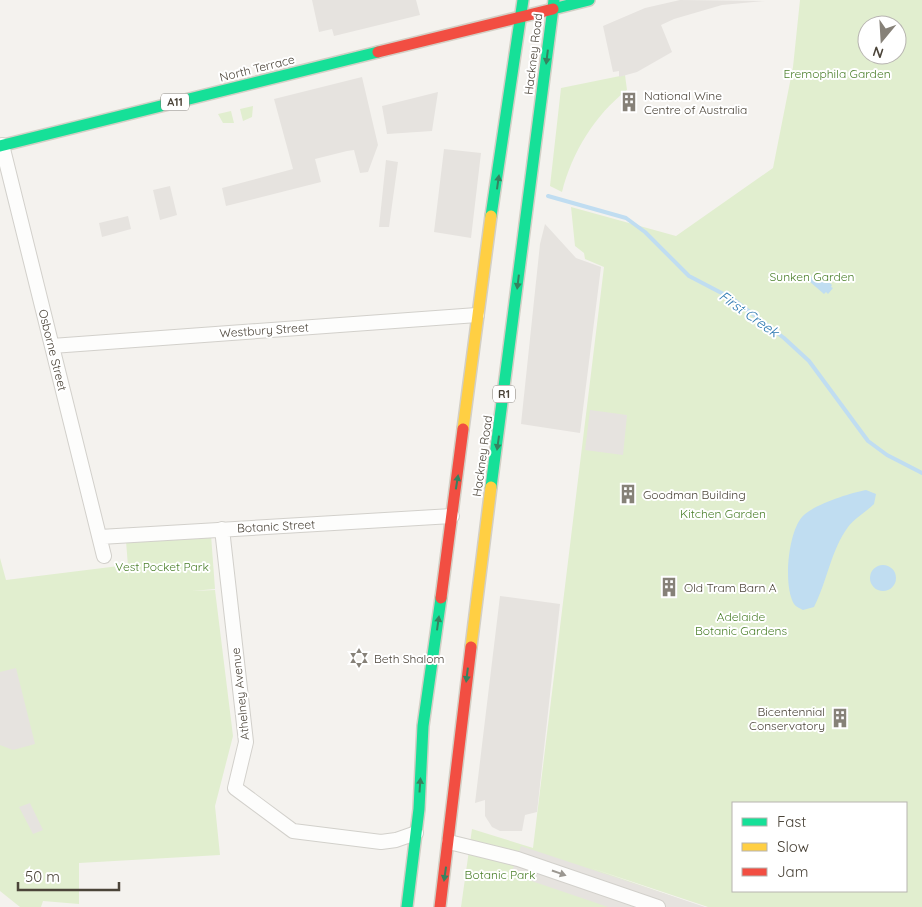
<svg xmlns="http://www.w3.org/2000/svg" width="922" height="907" viewBox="0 0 922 907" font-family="Quicksand,sans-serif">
	<rect width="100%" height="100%" fill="#f4f2ee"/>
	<path fill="#e1eecf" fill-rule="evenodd" d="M 800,0 L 922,0 L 922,907 L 708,907 L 591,868 L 703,907 L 461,907 L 472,829 L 533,848 L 604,267 L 585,259 L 584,253 L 575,246 L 571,207 L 676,236 L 773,168 L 793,67 ZM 867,25 L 897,25 L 897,55 L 867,55 ZM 733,803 L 906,803 L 906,891 L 733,891 Z
		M 625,75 L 627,90 C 595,115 572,152 562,192 L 550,186 L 561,88 Z
		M 253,106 L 252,117 L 243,121 L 240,109 Z
		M 231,111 L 234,123 L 223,123 L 218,114 Z
		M 211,535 L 215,589 L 192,591 L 215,590 L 233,736 L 215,806 L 220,855 L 79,863 L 79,904 L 43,901 L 41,907 L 20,907 L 0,891 L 0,558 L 6,580 L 127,565 L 129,579 L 126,541 Z"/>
	<path fill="#e6e3df" d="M 312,0 L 416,0 L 420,15 L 334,36 L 332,29 L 319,32 Z
		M 680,0 L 765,1 L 722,5 L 674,19 L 661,25 L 672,52 L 637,72 L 619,77 L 619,71 L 613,72 L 603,26 L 645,8 Z
		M 362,77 L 378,145 L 368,172 L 360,173 L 354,150 L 347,151 L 315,159 L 321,182 L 226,206 L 222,188 L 293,169 L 274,99 Z
		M 438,92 L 432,131 L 387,134 L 382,106 Z
		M 444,149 L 481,153 L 471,238 L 434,232 Z
		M 386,160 L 398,162 L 389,227 L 379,227 Z
		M 170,186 L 177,215 L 160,220 L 153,190 Z
		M 128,216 L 131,229 L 102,237 L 99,223 Z
		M 545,224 L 576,258 L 601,267 L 580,433 L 521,424 L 540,244 Z
		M 590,410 L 627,415 L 623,455 L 585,450 Z
		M 500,596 L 560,604 L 537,812 L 525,815 L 522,831 L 500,831 L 492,827 L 485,816 L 485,800 L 475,803 Z
		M 16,668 L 35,744 L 13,750 L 0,745 L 0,672 Z
		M 30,803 L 43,830 L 33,834 L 19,807 Z
		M 521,846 L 705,907 L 608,907 L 511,874 Z"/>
	<path fill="#c0ddf1" d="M 814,272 L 816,274 L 818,272 L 832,285 L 831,287 L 833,288 L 828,294 L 826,292 L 824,294 L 809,281 Z
		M 866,490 L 876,494 L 874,504 C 866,512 855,518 848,527 C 831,550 827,582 814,607 L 803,610 C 800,608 796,607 794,604 C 783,586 788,533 802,517 C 812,505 850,493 866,490 Z
		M870 578a13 13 0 1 1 26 0a13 13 0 1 1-26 0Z"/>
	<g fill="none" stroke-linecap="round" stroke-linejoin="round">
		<path stroke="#c0ddf1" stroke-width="4" d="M 548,196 L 626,218 L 645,232 L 689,276 L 733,299 L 784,338 L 809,361 L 868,441 L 887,455 L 922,473"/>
		<defs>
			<path id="street" d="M 2,145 L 104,556
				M 52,346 L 477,315
				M 222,529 L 246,742 L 235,788 L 293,831 L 381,842 L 396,840 L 416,833
				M 100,537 L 452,516
				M 449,842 L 518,859 L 658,907"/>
			<path id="fast" d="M 553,9 L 589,0
				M 0,146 L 378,52
				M 491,216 L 523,0
				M 491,487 L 554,0
				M 407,907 L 419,809 L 423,726 L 441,598"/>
			<path id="slow" d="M 463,429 L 491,216
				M 471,647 L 491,487"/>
			<path id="jam" d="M 378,52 L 553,9
				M 441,598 L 463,429
				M 440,907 L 471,647"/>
		</defs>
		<use href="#street" stroke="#d2d0cb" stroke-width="16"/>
		<use href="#fast" stroke="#d3cfc5" stroke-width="14"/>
		<use href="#slow" stroke="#d3cfc5" stroke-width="14"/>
		<use href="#jam" stroke="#d3cfc5" stroke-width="14"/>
		<use href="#street" stroke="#fdfdfc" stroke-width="14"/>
		<use href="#fast" stroke="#16e098" stroke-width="11"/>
		<use href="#slow" stroke="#ffcf43" stroke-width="11"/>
		<use href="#jam" stroke="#f24e42" stroke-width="11"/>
	</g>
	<defs><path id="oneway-solid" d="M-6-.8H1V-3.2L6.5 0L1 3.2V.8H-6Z" transform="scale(1.25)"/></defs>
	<g fill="#36825f">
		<use href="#oneway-solid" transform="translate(547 57) rotate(97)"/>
		<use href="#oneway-solid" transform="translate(498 182) rotate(-82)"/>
		<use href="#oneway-solid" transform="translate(518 282) rotate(97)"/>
		<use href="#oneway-solid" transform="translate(498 443) rotate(98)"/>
		<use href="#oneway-solid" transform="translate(457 482) rotate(-81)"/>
		<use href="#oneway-solid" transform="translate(438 623) rotate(-82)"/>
		<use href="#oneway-solid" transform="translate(467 675) rotate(97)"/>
		<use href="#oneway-solid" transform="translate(420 785) rotate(-86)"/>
		<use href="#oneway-solid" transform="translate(445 874) rotate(98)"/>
	</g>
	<use fill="#9b9791" href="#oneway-solid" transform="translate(559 873) rotate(19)"/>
	<defs>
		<symbol id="building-bare" viewBox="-9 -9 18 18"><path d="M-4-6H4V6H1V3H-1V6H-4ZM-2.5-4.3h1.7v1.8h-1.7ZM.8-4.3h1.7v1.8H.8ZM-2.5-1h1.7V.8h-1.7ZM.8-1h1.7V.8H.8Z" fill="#868178" stroke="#fff" stroke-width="2.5" paint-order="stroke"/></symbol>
		<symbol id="synagogue-bare" viewBox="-9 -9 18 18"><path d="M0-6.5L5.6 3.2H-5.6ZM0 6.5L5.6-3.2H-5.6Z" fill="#868178" stroke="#fff" stroke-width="2.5" paint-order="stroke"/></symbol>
	</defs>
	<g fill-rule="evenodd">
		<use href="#building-bare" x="615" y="88" width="28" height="28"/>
		<use href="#building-bare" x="614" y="480" width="28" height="28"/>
		<use href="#building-bare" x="655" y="573" width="28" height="28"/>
		<use href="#synagogue-bare" x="345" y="644" width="28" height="28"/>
		<use href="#building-bare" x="826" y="704" width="28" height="28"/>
	</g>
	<g text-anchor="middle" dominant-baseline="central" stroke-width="4" stroke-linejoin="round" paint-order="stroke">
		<g fill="#fff" stroke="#817c74" stroke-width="1">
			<rect x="161" y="93.5" width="28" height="17" rx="4"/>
			<rect x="493" y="385.5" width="22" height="17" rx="4"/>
		</g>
		<g font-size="11" font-weight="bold" fill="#4b4439">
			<text x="175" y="102">A11</text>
			<text x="504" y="394">R1</text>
		</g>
		<g font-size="12" fill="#4b4439" stroke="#fff">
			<text transform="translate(533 54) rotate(-83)">Hackney Road</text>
			<text transform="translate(257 68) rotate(-14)">North Terrace</text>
			<text transform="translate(264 330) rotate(-4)">Westbury Street</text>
			<text transform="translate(53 350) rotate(76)">Osborne Street</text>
			<text transform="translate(482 456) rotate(-82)">Hackney Road</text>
			<text transform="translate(276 526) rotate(-3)">Botanic Street</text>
			<text transform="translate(240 694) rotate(-96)">Athelney Avenue</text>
		</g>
		<g font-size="12" fill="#4a7f2a" stroke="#fff">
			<text x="837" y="73">Eremophila Garden</text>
			<text x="812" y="276">Sunken Garden</text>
			<text x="723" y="513">Kitchen Garden</text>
			<text x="162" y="566">Vest Pocket Park</text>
			<text x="741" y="616">Adelaide<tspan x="741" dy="14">Botanic Gardens</tspan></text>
			<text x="500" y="874">Botanic Park</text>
		</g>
		<g font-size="12" fill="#4b4439" stroke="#fff" text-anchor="start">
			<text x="644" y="95">National Wine<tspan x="644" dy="14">Centre of Australia</tspan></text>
			<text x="643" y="494">Goodman Building</text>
			<text x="684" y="587">Old Tram Barn A</text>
			<text x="374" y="658">Beth Shalom</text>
			<text x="825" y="711" text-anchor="end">Bicentennial<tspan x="825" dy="14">Conservatory</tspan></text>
		</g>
		<g font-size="14" font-style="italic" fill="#2e7ab2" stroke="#fff">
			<text transform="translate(749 314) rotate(35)">First Creek</text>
		</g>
	</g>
	<rect x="732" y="802" width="175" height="90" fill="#ffffff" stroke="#b7b4b0"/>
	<rect x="742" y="818" width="25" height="8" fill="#16e098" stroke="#b7b4b0"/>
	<text x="777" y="827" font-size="15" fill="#4b4439">Fast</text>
	<rect x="742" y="843" width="25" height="8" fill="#ffcf43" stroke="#b7b4b0"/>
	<text x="777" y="852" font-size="15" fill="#4b4439">Slow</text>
	<rect x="742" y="868" width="25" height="8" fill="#f24e42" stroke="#b7b4b0"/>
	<text x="777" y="877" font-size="15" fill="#4b4439">Jam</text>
	<g transform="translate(882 40) rotate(198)"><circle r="24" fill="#ffffff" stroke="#b7b4b0"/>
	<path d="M0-4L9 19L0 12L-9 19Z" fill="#868178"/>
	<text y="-8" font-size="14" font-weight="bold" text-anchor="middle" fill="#4b4439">N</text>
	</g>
	<path d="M18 882v8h101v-8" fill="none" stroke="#4b4439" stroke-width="2.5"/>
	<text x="25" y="882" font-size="15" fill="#4b4439" stroke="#ffffff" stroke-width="4" paint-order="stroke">50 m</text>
</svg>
